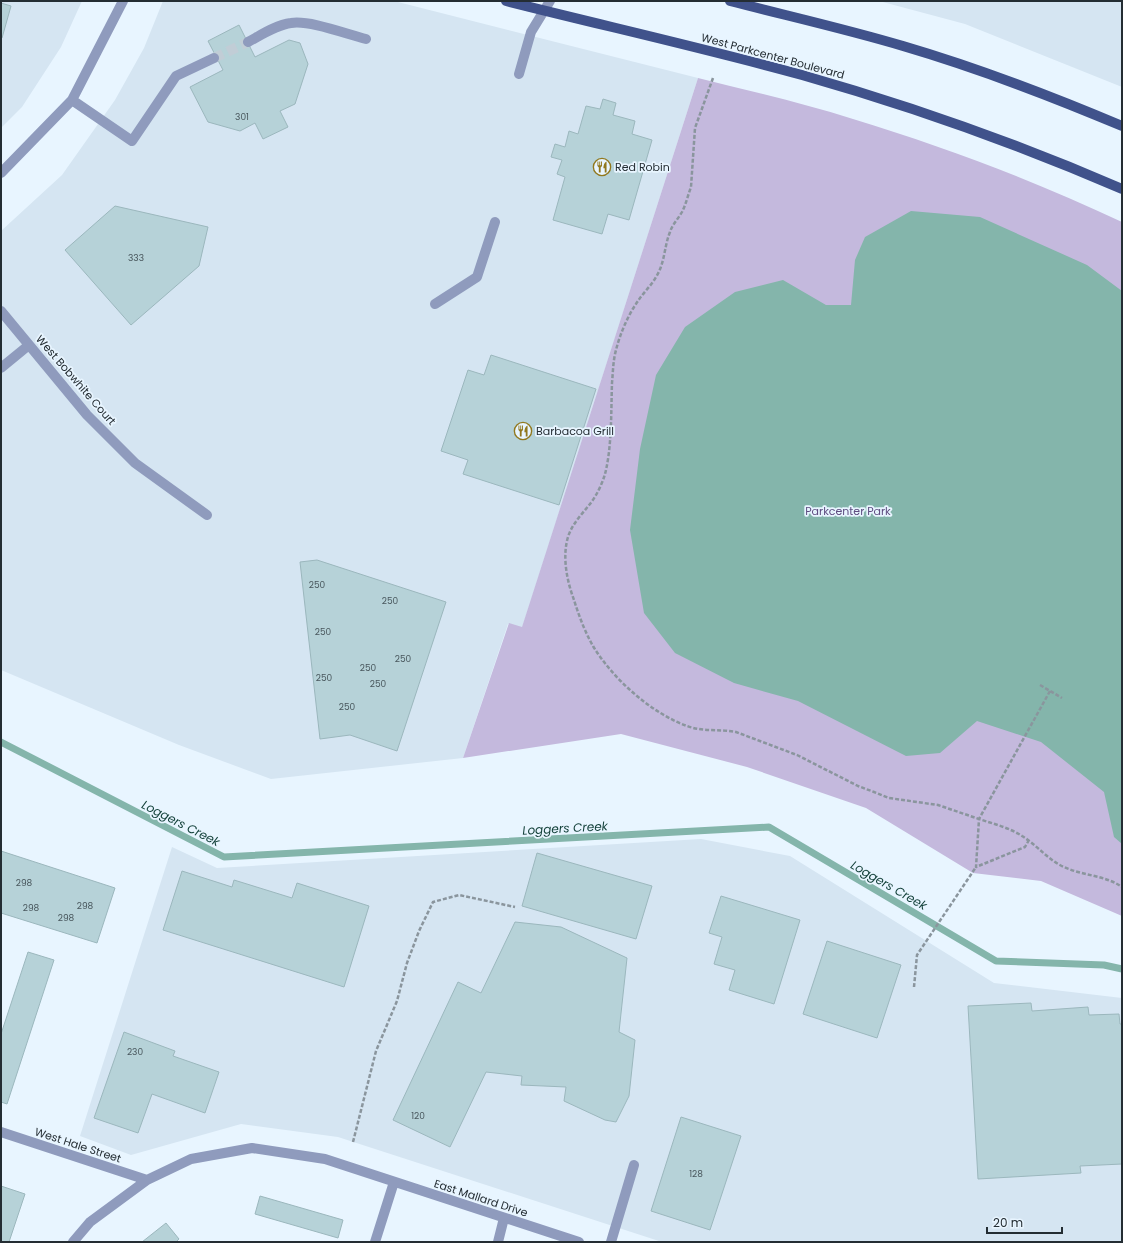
<svg xmlns="http://www.w3.org/2000/svg" width="1123" height="1243" viewBox="0 0 1123 1243" font-family="Poppins,sans-serif">
	<rect width="100%" height="100%" fill="#e8f5ff"/>
	<path fill="#d5e5f2" d="M 1,1 L 82,1 L 61,47 L 22,107 L 1,128 Z
		M 163,1 L 394,1 L 698,78 L 522,628 L 508,624 L 463,758 L 271,779 L 179,745 L 1,670 L 1,231 L 62,175 L 115,100 L 144,48 Z
		M 879,1 L 1122,1 L 1122,87 L 965,24 Z
		M 701,839 L 790,856 L 994,983 L 1122,998 L 1122,1242 L 662,1242 L 338,1137 L 241,1124 L 131,1155 L 80,1136 L 172,847 L 217,868 Z"/>
	<path fill="#c4b9dd" d="M 698,78 C 750,91 802,103 853,119 C 945,147 1035,181 1122,222 L 1122,916 L 1041,881 L 973,873 L 866,808 L 747,767 L 621,734 L 463,758 L 509,623 L 522,627 Z"/>
	<path fill="#84b5ab" d="M 911,211 L 980,217 L 1087,265 L 1122,291 L 1122,844 L 1114,837 L 1104,792 L 1041,742 L 977,721 L 940,753 L 906,756 L 798,701 L 734,683 L 675,653 L 644,613 L 630,530 L 640,449 L 656,375 L 685,327 L 735,292 L 783,280 L 826,305 L 851,305 L 855,260 L 865,237 Z"/>
	<g fill="none" stroke-linecap="round" stroke-linejoin="round">
		<path stroke="#84b5ab" stroke-width="7" d="M 1,742 L 224,857 L 769,827 L 996,961 L 1104,965 L 1122,969"/>
	</g>
	<path fill="#b6d2d8" stroke="#9bb7bd" d="M 1,3 L 11,6 L 2,38 L 1,38 Z
		M 239,25 L 255,57 L 289,40 L 300,43 L 308,64 L 295,104 L 280,111 L 288,127 L 263,139 L 255,123 L 240,131 L 208,122 L 190,87 L 223,70 L 208,41 Z
		M 603,99 L 616,103 L 613,115 L 635,121 L 632,134 L 652,140 L 629,220 L 608,214 L 602,234 L 553,220 L 565,177 L 557,174 L 562,160 L 551,157 L 555,144 L 565,147 L 569,131 L 578,134 L 586,106 L 600,109 Z
		M 115,206 L 208,227 L 199,266 L 131,325 L 65,250 Z
		M 491,355 L 596,389 L 559,505 L 463,474 L 468,460 L 441,451 L 468,370 L 484,375 Z
		M 317,560 L 446,602 L 397,751 L 350,735 L 320,739 L 300,562 Z
		M 1,851 L 115,888 L 97,943 L 1,913 Z
		M 537,853 L 652,886 L 636,939 L 522,906 Z
		M 182,871 L 232,887 L 234,880 L 292,898 L 297,883 L 369,906 L 344,987 L 163,930 Z
		M 721,896 L 800,920 L 774,1004 L 729,990 L 735,970 L 714,964 L 722,937 L 709,933 Z
		M 515,922 L 561,927 L 627,958 L 619,1032 L 635,1040 L 629,1096 L 616,1122 L 605,1120 L 564,1101 L 566,1087 L 521,1085 L 522,1076 L 486,1072 L 450,1147 L 393,1120 L 458,982 L 481,993 Z
		M 827,941 L 901,965 L 877,1038 L 803,1014 Z
		M 28,952 L 54,960 L 7,1104 L 1,1102 L 1,1034 Z
		M 1031,1003 L 1032,1011 L 1088,1007 L 1089,1015 L 1119,1014 L 1120,1024 L 1122,1024 L 1122,1164 L 1080,1166 L 1081,1173 L 978,1179 L 968,1006 Z
		M 124,1032 L 175,1051 L 173,1056 L 219,1072 L 205,1113 L 152,1094 L 138,1133 L 94,1118 Z
		M 681,1117 L 741,1136 L 710,1230 L 651,1211 Z
		M 1,1186 L 25,1194 L 9,1242 L 1,1242 Z
		M 260,1196 L 343,1220 L 338,1238 L 255,1214 Z
		M 166,1223 L 179,1239 L 176,1242 L 142,1242 Z"/>
	<g fill="none" stroke-linecap="round" stroke-linejoin="round">
		<path stroke="#c1cdd6" stroke-width="10" stroke-dasharray="10 5" stroke-linecap="butt" d="M 214,58 L 248,42"/>
		<path stroke="#8a959d" stroke-width="2.5" stroke-dasharray="4 2" stroke-linecap="butt" d="M 713,78 L 695,128 L 691,187 C 688,195 686,204 682,212 C 678,219 672,225 670,232 C 664,247 665,263 656,277 C 651,286 643,293 638,301 C 628,315 620,334 616,350 C 613,361 613,372 612,383 C 611,412 612,447 605,474 C 602,484 597,495 590,504 C 582,514 572,524 568,537 C 562,557 567,581 574,600 C 579,616 585,632 593,646 C 613,679 651,713 687,726 C 703,732 720,729 736,732 L 797,755 L 858,786 L 874,792 L 889,798 L 938,805 L 979,819 L 976,867 L 1025,847 L 1029,840
			M 1040,685 L 1062,698
			M 1050,691 L 979,819 C 994,824 1010,828 1022,836 C 1037,845 1048,860 1064,867 C 1083,876 1105,875 1122,887
			M 914,987 L 917,955 L 976,867
			M 353,1142 L 376,1051 L 397,1001 L 407,963 L 419,931 L 433,902 L 459,895 L 515,907"/>
		<path stroke="#8f9bbd" stroke-width="10" d="M 248,42 C 261,35 276,25 291,23 C 310,20 346,34 366,39
			M 519,74 L 531,32 L 550,1
			M 72,100 L 132,141 L 176,76 L 214,58
			M 1,173 L 72,100 L 123,1
			M 435,304 L 477,277 L 495,222
			M 1,311 L 87,415 L 135,463 L 207,515
			M 1,368 L 29,345
			M 1,1132 L 147,1180
			M 73,1242 L 90,1222 L 147,1180 L 191,1159 L 252,1148 L 325,1159 L 579,1242
			M 375,1242 L 394,1182
			M 498,1242 L 504,1218
			M 611,1242 L 634,1165"/>
		<path stroke="#40528b" stroke-width="10" d="M 506,1 C 605,26 704,48 802,75 C 911,106 1018,144 1122,189
			M 730,1 C 788,16 846,29 903,46 C 978,68 1051,96 1122,126"/>
	</g>
	<defs>
		<symbol id="restaurant-ring" viewBox="-11 -11 22 22"><circle r="9.5" fill="#e8f5ff" stroke="#91781e" stroke-width="1.5"/><path d="M-5-6h1v4h1v-4h1v4h1v-4h1v5L-1.5 .5V6h-2V.5L-5-1ZM5-6V6H3V1.5H1.5Q1.5-4 5-6Z" fill="#91781e"/></symbol>
	</defs>
	<g fill-rule="evenodd">
		<use href="#restaurant-ring" x="592" y="157" width="20" height="20"/>
		<use href="#restaurant-ring" x="513" y="421" width="20" height="20"/>
	</g>
	<g text-anchor="middle" dominant-baseline="central" stroke-width="3.5" stroke-linejoin="round" paint-order="stroke">
		<g font-size="9" fill="#48565c">
			<text x="242" y="117">301</text>
			<text x="136" y="258">333</text>
			<text x="317" y="585">250</text>
			<text x="390" y="601">250</text>
			<text x="323" y="632">250</text>
			<text x="403" y="659">250</text>
			<text x="368" y="668">250</text>
			<text x="324" y="678">250</text>
			<text x="378" y="684">250</text>
			<text x="347" y="707">250</text>
			<text x="24" y="883">298</text>
			<text x="85" y="906">298</text>
			<text x="31" y="908">298</text>
			<text x="66" y="918">298</text>
			<text x="135" y="1052">230</text>
			<text x="418" y="1116">120</text>
			<text x="696" y="1174">128</text>
		</g>
		<g font-size="11" fill="#242d33" stroke="#e8f5ff">
			<text transform="translate(773 56) rotate(15)">West Parkcenter Boulevard</text>
			<text transform="translate(76 380) rotate(49)">West Bobwhite Court</text>
			<text transform="translate(78 1145) rotate(18)">West Hale Street</text>
			<text transform="translate(481 1198) rotate(18)">East Mallard Drive</text>
		</g>
		<g font-size="11" fill="#242d33" stroke="#e8f5ff" text-anchor="start">
			<text x="615" y="167">Red Robin</text>
			<text x="536" y="431">Barbacoa Grill</text>
		</g>
		<g font-size="11" fill="#5e4c80" stroke="#e8f5ff">
			<text x="848" y="511">Parkcenter Park</text>
		</g>
		<g font-size="12" font-style="italic" fill="#113f38" stroke="#e8f5ff">
			<text transform="translate(181 823) rotate(27)">Loggers Creek</text>
			<text transform="translate(565 828) rotate(-3)">Loggers Creek</text>
			<text transform="translate(889 885) rotate(30)">Loggers Creek</text>
		</g>
	</g>
	<rect width="1123" height="1243" fill="none" stroke="#242d33" stroke-width="4"/>
	<path d="M987 1227v6h75v-6" fill="none" stroke="#242d33" stroke-width="2"/>
	<text x="993" y="1227" font-size="12" fill="#242d33" stroke="#e8f5ff" stroke-width="3" paint-order="stroke">20 m</text>
</svg>
